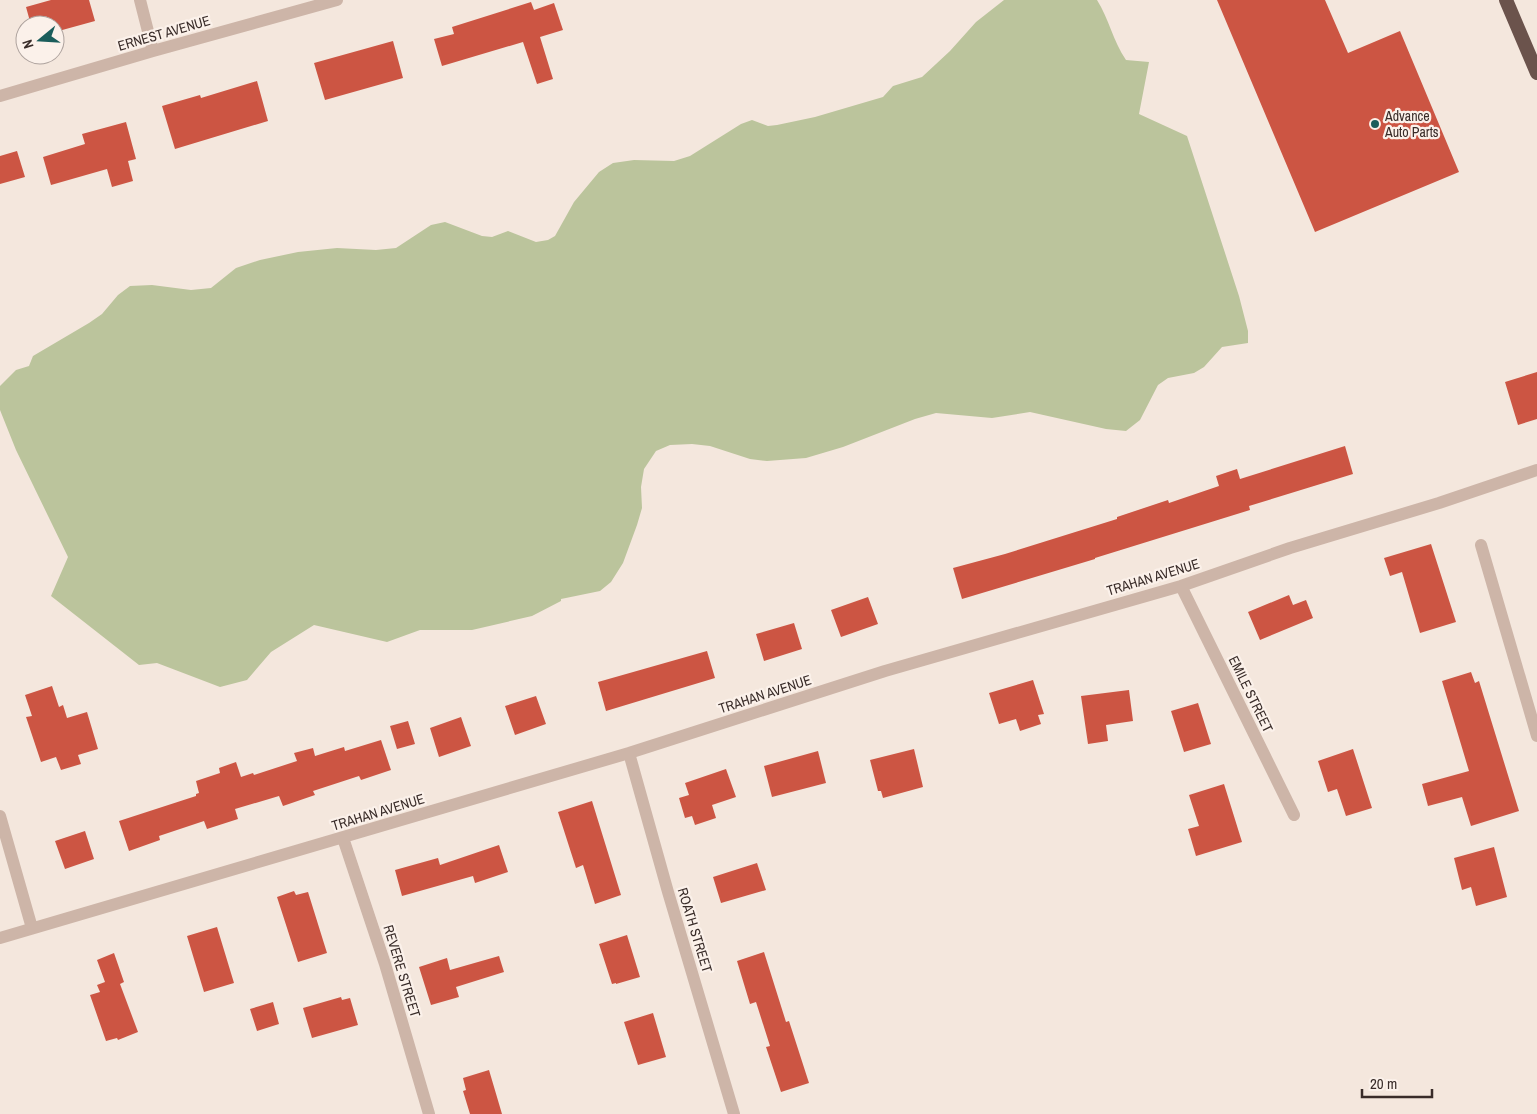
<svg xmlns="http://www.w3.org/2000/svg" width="1537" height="1114" viewBox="0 0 1537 1114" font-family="'Archivo Narrow',sans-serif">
	<rect width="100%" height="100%" fill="#f4e7dd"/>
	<path fill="#bbc49c" d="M 1004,0 L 1097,0 C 1109,19 1113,41 1126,60 L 1149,62 L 1139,114 L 1187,136 L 1239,296 L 1248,331 L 1248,343 L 1222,347 L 1204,367 L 1194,373 L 1168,378 L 1158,385 L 1140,420 L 1126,431 L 1106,429 L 1030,412 L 992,418 L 936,413 L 915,419 L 843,447 L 806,458 L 767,461 L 750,459 L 710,446 L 692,444 L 670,445 L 656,451 L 644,469 L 641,487 L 642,508 L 637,525 L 623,563 L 611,582 L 600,591 L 561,599 L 561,601 L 532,616 L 472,630 L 420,630 L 387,642 L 314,625 L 271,652 L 247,680 L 220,687 L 157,663 L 139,665 L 51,596 L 68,557 L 16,450 L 0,410 L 0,386 L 16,370 L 29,366 L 33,356 L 89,323 L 102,314 L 118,295 L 130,286 L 152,285 L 191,290 L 211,288 L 236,268 L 260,260 L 298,252 L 337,248 L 376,250 L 396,248 L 431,225 L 445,222 L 482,236 L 492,237 L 508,231 L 536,242 L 548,240 L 555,236 L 574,202 L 599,172 L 613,163 L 634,160 L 674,161 L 690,156 L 741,124 L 752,120 L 768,126 L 777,125 L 815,117 L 883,97 L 893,86 L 922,77 L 950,51 L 976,22 Z"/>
	<path fill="#cc5543" d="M 51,0 L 89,0 L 95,21 L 55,32 L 55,25 L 31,25 L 26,7 Z
		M 1217,0 L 1325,0 L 1348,53 L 1400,31 L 1459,172 L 1315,232 Z
		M 531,2 L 534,10 L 554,3 L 563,30 L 540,37 L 553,79 L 537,84 L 523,42 L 442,66 L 434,39 L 454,34 L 452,27 Z
		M 393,41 L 403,78 L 325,100 L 314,63 Z
		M 257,81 L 268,121 L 175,149 L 162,106 L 200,95 L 201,98 Z
		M 126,122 L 136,159 L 128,161 L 133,181 L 112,187 L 107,169 L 51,185 L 43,157 L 85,144 L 82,134 Z
		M 17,151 L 25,177 L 0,184 L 0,156 Z
		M 1537,372 L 1537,419 L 1518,425 L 1505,382 Z
		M 1345,446 L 1353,474 L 1249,506 L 1250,510 L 1095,558 L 1095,559 L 962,599 L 953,568 L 1005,554 L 1117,519 L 1117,517 L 1168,500 L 1169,503 L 1219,486 L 1216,476 L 1237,469 L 1240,479 Z
		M 1431,544 L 1456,622 L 1420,633 L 1402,572 L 1390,576 L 1384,558 Z
		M 1289,595 L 1293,605 L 1306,600 L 1313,618 L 1260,640 L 1248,612 Z
		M 868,597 L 878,624 L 841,637 L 831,610 Z
		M 794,623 L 802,649 L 764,661 L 756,634 Z
		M 707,651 L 715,678 L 606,711 L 598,682 Z
		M 1471,672 L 1475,683 L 1479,681 L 1519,811 L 1471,826 L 1462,797 L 1428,806 L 1422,784 L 1469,771 L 1442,681 Z
		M 1033,680 L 1044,714 L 1038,715 L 1041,724 L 1020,731 L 1016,719 L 999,724 L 989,693 Z
		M 52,686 L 59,707 L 63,705 L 67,718 L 87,712 L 98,749 L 78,755 L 81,764 L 61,770 L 56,757 L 41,762 L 26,717 L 32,716 L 25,695 Z
		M 1129,690 L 1133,721 L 1106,725 L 1108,741 L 1088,744 L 1081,696 Z
		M 536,696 L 546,724 L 515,735 L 505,706 Z
		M 1198,703 L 1211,744 L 1184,752 L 1171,711 Z
		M 461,717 L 471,746 L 439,757 L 430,728 Z
		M 408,721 L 415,744 L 397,749 L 390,726 Z
		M 381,740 L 391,770 L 361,780 L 359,776 L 313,791 L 315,795 L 283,806 L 279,796 L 235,809 L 238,819 L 207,829 L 204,821 L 159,836 L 160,840 L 129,851 L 119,821 L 196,796 L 196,794 L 199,793 L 196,781 L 220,773 L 219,768 L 236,762 L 241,777 L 253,773 L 254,775 L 297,761 L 294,753 L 313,748 L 315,756 L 344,747 L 345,751 Z
		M 914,749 L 923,787 L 883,798 L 881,791 L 878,791 L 870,760 Z
		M 1353,749 L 1372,808 L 1346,816 L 1337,789 L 1328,792 L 1318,761 Z
		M 818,751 L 826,783 L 772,797 L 764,766 Z
		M 726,769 L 736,797 L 712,805 L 716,818 L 695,825 L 692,816 L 685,818 L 679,798 L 689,795 L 685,783 Z
		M 1224,784 L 1242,842 L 1196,856 L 1188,829 L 1199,826 L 1189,795 Z
		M 592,801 L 621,895 L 595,904 L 583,865 L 576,868 L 558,812 Z
		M 85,831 L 94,859 L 65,869 L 55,841 Z
		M 499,845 L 508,872 L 475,883 L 473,876 L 402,896 L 395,870 L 438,858 L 440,865 Z
		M 1494,847 L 1507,897 L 1476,906 L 1471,887 L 1462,890 L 1454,858 Z
		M 757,863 L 766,890 L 721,903 L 713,877 Z
		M 294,891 L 296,895 L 308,892 L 327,953 L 298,962 L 277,897 Z
		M 217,927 L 234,983 L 204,992 L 187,936 Z
		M 627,935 L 640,977 L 616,984 L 616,983 L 612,984 L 599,944 Z
		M 764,952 L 786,1022 L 789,1021 L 809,1083 L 781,1092 L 766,1047 L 770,1046 L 756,1002 L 750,1004 L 737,961 Z
		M 114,953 L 124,982 L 120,984 L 138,1032 L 118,1040 L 117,1038 L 106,1041 L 90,995 L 100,992 L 97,985 L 105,982 L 97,960 Z
		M 499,956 L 504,972 L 456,987 L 459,997 L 431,1005 L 419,967 L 447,958 L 450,970 Z
		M 341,997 L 342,1000 L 350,998 L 358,1025 L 312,1038 L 303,1008 Z
		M 273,1002 L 279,1024 L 257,1031 L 250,1009 Z
		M 653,1013 L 666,1057 L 638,1065 L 624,1022 Z
		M 489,1070 L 502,1114 L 470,1114 L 463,1091 L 466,1090 L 463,1078 Z"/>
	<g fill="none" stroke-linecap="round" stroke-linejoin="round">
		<path stroke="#cdb5a8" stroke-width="12" d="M 140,0 L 153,51
			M 0,96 L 153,51 L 337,0
			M 1481,545 L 1537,736
			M 1181,586 L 1294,815
			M 629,753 L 668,892 L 734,1114
			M 0,816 L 32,928
			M 343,838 L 385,964 L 429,1114
			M 0,938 L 629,753 L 885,671 L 1181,586 L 1290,548 L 1439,503 L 1537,470"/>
		<path stroke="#6b534c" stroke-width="14" d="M 1506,0 L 1537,73"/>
	</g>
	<circle fill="#1b5d5b" stroke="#fbf1ea" stroke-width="2" cx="1375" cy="124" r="5"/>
	<g text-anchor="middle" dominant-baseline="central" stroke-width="4.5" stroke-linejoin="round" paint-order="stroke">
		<g font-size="14" fill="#392c29" stroke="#fbf1ea">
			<text transform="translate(164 33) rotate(-16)">ERNEST AVENUE</text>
			<text transform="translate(1153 577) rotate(-17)">TRAHAN AVENUE</text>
			<text transform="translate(765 694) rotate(-18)">TRAHAN AVENUE</text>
			<text transform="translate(1251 694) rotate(64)">EMILE STREET</text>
			<text transform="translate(378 812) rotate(-17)">TRAHAN AVENUE</text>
			<text transform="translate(695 930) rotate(73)">ROATH STREET</text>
			<text transform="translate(402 971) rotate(73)">REVERE STREET</text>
		</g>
		<g font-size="14" fill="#392c29" stroke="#fbf1ea" text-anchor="start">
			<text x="1385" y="116">Advance<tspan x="1385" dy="16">Auto Parts</tspan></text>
		</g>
	</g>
	<g transform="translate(40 40) rotate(252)"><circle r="24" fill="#fbf1ea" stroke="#ada29d"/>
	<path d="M0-4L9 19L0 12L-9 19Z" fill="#1b5d5b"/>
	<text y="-8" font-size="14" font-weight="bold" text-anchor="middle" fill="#392c29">N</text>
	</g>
	<path d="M1362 1089v8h70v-8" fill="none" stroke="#392c29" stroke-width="2.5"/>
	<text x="1370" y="1089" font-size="15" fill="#392c29" stroke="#fbf1ea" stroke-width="4" paint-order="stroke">20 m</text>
</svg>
